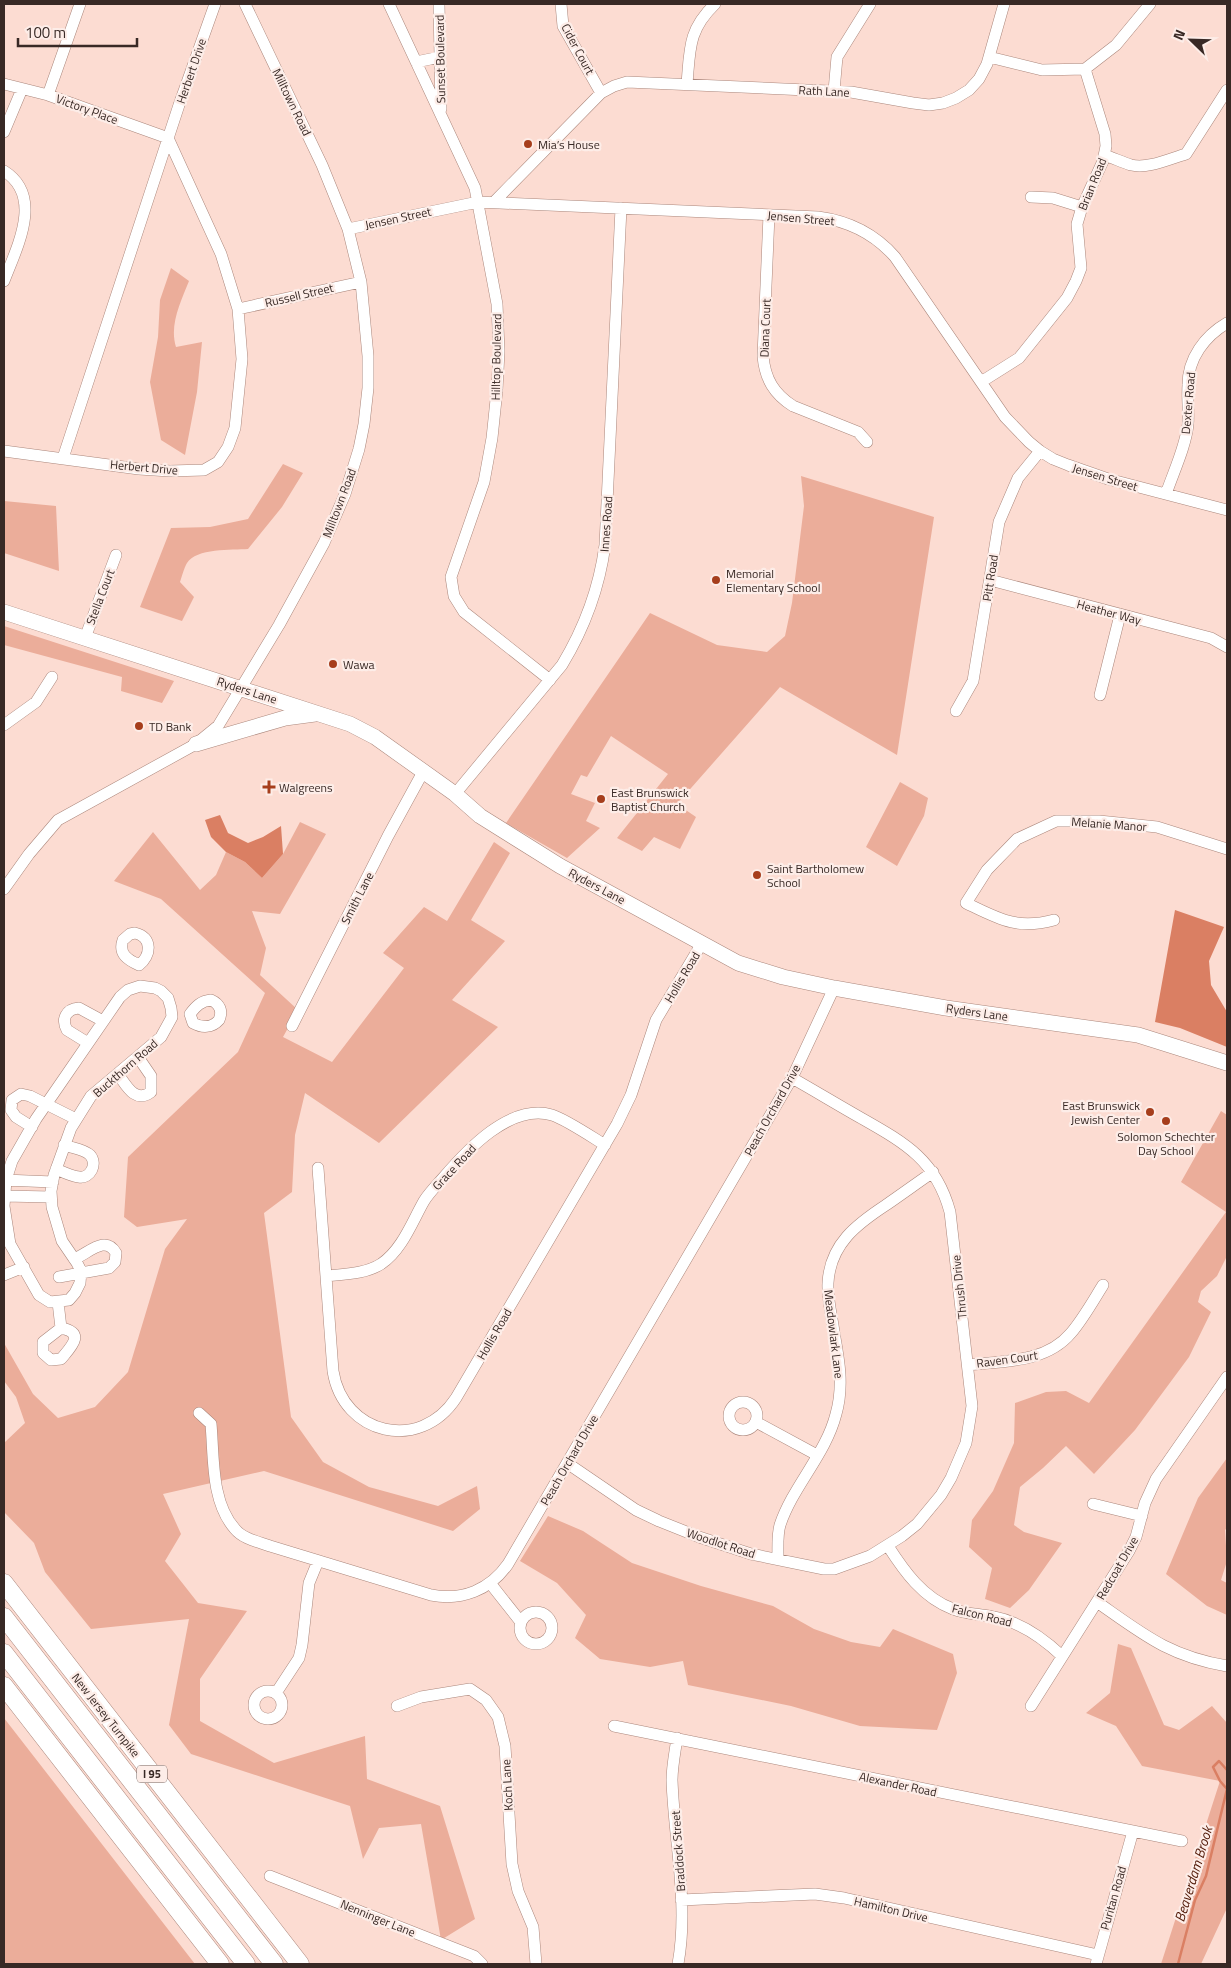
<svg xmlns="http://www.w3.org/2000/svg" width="1231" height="1968" viewBox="0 0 1231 1968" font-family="'Titillium Web',sans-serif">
	<rect width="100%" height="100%" fill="#fcdcd2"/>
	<path fill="#ebad9a" d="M 171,268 L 189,281 C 181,301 169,325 176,347 L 202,342 L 197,392 L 185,455 L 161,440 L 150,382 L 158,337 L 160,300 Z
		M 283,464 L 303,473 L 282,507 L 248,549 C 232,550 196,548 187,563 C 184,568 182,576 180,582 L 194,597 L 182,621 L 140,607 L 171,528 L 210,527 L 248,519 Z
		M 801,476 L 934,517 L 897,755 L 780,687 L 677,804 L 696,817 L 680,849 L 654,837 L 642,851 L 617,838 L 668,774 L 611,736 L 587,777 L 581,775 L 571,794 L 595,803 L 586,821 L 600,828 L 567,858 L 506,823 L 650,613 L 717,645 L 767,652 L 785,636 L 792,603 L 804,506 Z
		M 4,501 L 56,506 L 59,571 L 4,553 Z
		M 4,626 L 174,681 L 162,703 L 121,691 L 122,677 L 4,645 Z
		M 900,782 L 928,798 L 924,816 L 897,866 L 866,847 Z
		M 300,822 L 326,834 L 280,914 L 252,911 L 266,948 L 260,975 L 298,1010 L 283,1037 L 332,1062 L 404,968 L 383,953 L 424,907 L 447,921 L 494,842 L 510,853 L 471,920 L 505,941 L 452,1000 L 498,1027 L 379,1143 L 305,1093 L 295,1135 L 292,1192 L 264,1213 L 291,1417 L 323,1462 L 369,1487 L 438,1506 L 477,1486 L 480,1509 L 453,1531 L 264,1471 L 163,1494 L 181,1534 L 165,1561 L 198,1603 L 247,1611 L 200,1679 L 200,1721 L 274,1763 L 365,1736 L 367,1779 L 440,1806 L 475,1919 L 441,1940 L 421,1824 L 379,1828 L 363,1859 L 350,1806 L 191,1754 L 169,1725 L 189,1619 L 91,1629 L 45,1572 L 34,1543 L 4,1512 L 4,1443 L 25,1423 L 16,1397 L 4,1381 L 4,1343 L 33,1394 L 58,1418 L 95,1407 L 128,1372 L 165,1249 L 187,1219 L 137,1227 L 124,1217 L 128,1157 L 238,1052 L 265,993 L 161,899 L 114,881 L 153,832 L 200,890 L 216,875 L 226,852 L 245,862 L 262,878 L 283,854 Z
		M 1221,1111 L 1227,1115 L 1227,1256 L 1217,1276 L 1201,1291 L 1198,1302 L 1211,1312 L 1189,1357 L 1135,1430 L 1094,1474 L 1066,1446 L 1043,1468 L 1020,1487 L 1014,1525 L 1024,1532 L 1062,1543 L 1029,1590 L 1010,1608 L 985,1599 L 992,1568 L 969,1547 L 972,1520 L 993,1491 L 1014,1443 L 1015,1403 L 1046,1392 L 1066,1391 L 1089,1403 L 1226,1212 L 1181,1182 Z
		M 1227,1458 L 1227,1528 L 1225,1530 L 1227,1561 L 1221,1580 L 1227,1583 L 1227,1615 L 1207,1606 L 1166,1574 L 1198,1498 Z
		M 548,1516 L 583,1531 L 632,1563 L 701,1586 L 773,1606 L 814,1629 L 851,1642 L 880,1647 L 893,1629 L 953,1654 L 957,1673 L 937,1730 L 860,1726 L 791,1706 L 688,1685 L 683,1661 L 650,1667 L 600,1659 L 575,1638 L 586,1615 L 557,1583 L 520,1561 Z
		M 1118,1644 L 1131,1648 L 1164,1725 L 1179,1730 L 1212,1706 L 1227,1723 L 1227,1908 L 1201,1964 L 1161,1964 L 1220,1781 L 1142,1766 L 1116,1726 L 1086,1713 L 1110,1693 Z
		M 4,1718 L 195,1964 L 4,1964 Z"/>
	<path fill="#da7f63" d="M 220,815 L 228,833 L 248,843 L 263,837 L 281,826 L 283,854 L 262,878 L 245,862 L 226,852 L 211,837 L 205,820 Z
		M 1175,910 L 1224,927 L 1209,961 L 1211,985 L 1227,1012 L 1227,1047 L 1180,1028 L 1155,1022 Z"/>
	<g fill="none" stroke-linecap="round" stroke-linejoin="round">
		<path stroke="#da7f63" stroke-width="2.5" d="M 1227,1770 L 1219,1761 L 1213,1767 L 1220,1781 L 1227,1789
			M 1178,1964 L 1195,1900 L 1206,1876 L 1227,1789"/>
		<defs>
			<path id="minor" d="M 389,4 L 475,188 L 497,304 L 499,351 L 497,390 L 492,438 L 484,482 L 451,577 L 454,596 L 464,612 L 550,680
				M 439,4 L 441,109
				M 561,4 L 563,26 L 601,93
				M 989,57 L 1042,70 L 1085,69 L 1116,45 L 1150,4
				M 416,62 L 440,57
				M 4,84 L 48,95 L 168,138 L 221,254 L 238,309 L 242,359 L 235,428 L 228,447 L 218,462 L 204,470 L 170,471 L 139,469 L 4,451
				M 687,84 C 690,49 688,30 715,4
				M 834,91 L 837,57 L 870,4
				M 48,95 L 80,4
				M 4,132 L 22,89
				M 1104,155 C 1113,158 1122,162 1131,165 C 1148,169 1169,159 1186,154 L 1227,90
				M 4,171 C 44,196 17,247 4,281
				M 1031,197 L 1053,198 L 1082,207
				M 494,202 L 601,93 L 614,86 L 627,82 L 851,92 L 913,103 L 929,105 L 943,103 L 956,98 L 969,90 L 979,79 L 987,64 L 1004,4
				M 769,215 L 763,356 C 765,379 774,394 793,406 L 858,432 L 867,442
				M 348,229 L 478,202 L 818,217 C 849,221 874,233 895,257 L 1005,417 L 1029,442 L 1040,451 L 1053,459 L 1068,465 L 1108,479 L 1227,510
				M 238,309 L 361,282
				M 981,382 L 1019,358 L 1067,298 L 1076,281 L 1081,268 L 1077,224 L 1082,207 L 1103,161 L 1106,146 L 1105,134 L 1085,69
				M 63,458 L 179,105 L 215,4
				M 1166,494 C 1173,473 1186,446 1188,424 C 1189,411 1187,398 1188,385 C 1188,358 1205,336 1227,323
				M 990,580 L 1211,638 L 1227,647
				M 85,638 L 116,555
				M 1100,695 L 1120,615
				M 956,711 L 973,681 L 999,522 L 1018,478 L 1040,451
				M 4,725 L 36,702 L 52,677
				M 455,794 L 562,665 C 585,627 599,590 605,545 L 621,208
				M 4,889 L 29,854 L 58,820 L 196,744 L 218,726 L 279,625 L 324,543 L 345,494 L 359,449 L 364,424 L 368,388 L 368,356 L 361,282 L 348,229 L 322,165 L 245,4
				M 1054,920 C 1017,930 999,919 966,903 L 987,870 L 1017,839 L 1056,821 L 1099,821 L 1157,827 L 1227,849
				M 135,933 C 153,937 151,956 139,965 C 128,960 118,954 123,940 L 130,934 Z
				M 140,986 L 155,988 L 161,991 L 168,998 L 171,1008 L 172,1017 L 161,1037 L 91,1096 L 71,1128 L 54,1175 L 51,1191 L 52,1207 L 62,1241 L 77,1263 L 81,1271 L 80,1283 L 75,1293 L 69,1300 L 50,1302 L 39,1295 L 10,1244 L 4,1206 L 6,1180 L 12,1161 L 36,1119 L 120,997 L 128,990 Z
				M 211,1000 C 220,1004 223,1011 219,1020 C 212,1028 202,1028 193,1023 L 190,1014 C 196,1006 201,1001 211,1000 Z
				M 292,1026 L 388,836 L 423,772
				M 88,1043 L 67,1030 C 61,1019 66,1009 79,1008 L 103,1021
				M 118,1074 C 126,1085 135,1104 151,1092 L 151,1076 L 138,1057
				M 32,1127 L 16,1117 L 11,1110 L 12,1100 L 21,1094 L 30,1096 L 76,1119
				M 318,1168 L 333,1371 C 343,1435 420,1453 456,1398 L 617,1124 L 631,1095 L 656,1020 L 702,943
				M 56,1169 C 63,1172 71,1176 79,1177 C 90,1179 98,1164 90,1155 C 84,1149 72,1148 64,1145
				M 4,1180 L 53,1182
				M 4,1196 L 51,1197
				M 4,1275 L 24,1267
				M 326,1276 C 345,1274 365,1274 381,1264 C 402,1250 412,1222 424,1201 C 429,1193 436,1186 443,1178 C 467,1150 510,1103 552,1115 C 565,1119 592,1137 605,1145
				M 59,1277 L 109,1268 L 115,1262 L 116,1253 C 105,1234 88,1254 74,1259
				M 58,1302 L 61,1328
				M 61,1328 C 86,1333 71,1347 61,1359 L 51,1360 L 43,1353 L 43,1342 Z
				M 968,1365 C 1003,1361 1046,1363 1071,1333 C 1083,1319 1093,1301 1103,1285
				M729 1416a14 14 0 1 1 28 0a14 14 0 1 1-28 0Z
				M 199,1413 L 211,1424 C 214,1458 211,1502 235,1529 C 243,1539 259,1542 270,1546 L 431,1595 C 462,1601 490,1590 508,1564 L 792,1078 L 834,988
				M 756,1422 L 817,1455
				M 567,1463 L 636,1510 L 659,1521 L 699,1537 L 751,1554 L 824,1569 L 834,1569 L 870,1556 L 902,1536 L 917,1524 L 941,1495 L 951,1478 L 966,1443 L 972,1406 L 950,1212 C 936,1160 905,1143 861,1118 C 838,1105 815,1091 792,1078
				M 1093,1504 L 1142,1516
				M 888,1546 C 904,1571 923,1598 953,1609 C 965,1614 980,1614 994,1617 C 1021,1622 1043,1638 1062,1656
				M 778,1559 C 778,1549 777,1535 780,1525 C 793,1486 826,1454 836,1414 C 844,1386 839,1360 834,1332 C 832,1316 827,1299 828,1283 C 830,1244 857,1224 886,1205 C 902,1194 917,1183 933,1172
				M 490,1583 L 520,1621
				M 1097,1602 C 1144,1635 1169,1656 1227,1666
				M520 1628a16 16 0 1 1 32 0a16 16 0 1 1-32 0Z
				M254 1705a14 14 0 1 1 28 0a14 14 0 1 1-28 0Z
				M 276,1693 L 299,1658 L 302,1645 L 309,1583 L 318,1561
				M 397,1706 L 421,1697 L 470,1689 L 486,1700 L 498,1717 L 505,1746 L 512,1864 L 518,1891 L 533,1927 L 536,1964
				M 1031,1706 L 1129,1551 L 1136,1537 L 1145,1503 L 1156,1479 L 1227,1377
				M 614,1726 L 1182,1841
				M 677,1738 C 675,1752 672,1767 672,1780 C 674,1841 689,1904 678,1964
				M 270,1876 L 474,1956 L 482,1964
				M 681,1900 L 815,1894 L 844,1898 L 1098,1955
				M 1096,1964 L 1133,1831"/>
			<path id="major" d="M 4,612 L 350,724 L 375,737 L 455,794 L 480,816 L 560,866 L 738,963 L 783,977 L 834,988 L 946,1008 L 1138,1035 L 1227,1063
				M 196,744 L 285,718 L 315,714"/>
			<path id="highway" d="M 4,1583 L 300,1964
				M 4,1617 L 274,1964
				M 4,1653 L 246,1964
				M 4,1686 L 220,1964"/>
		</defs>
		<use href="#minor" stroke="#ab877c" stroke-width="12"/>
		<use href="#major" stroke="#ab877c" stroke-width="16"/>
		<use href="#highway" stroke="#ab877c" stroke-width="19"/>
		<use href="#minor" stroke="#fff" stroke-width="11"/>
		<use href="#major" stroke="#fff" stroke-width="15"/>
		<use href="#highway" stroke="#fff" stroke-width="18"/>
	</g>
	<g fill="#a63e1c" stroke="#fdede8" stroke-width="2">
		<circle cx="528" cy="144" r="5"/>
		<circle cx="716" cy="580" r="5"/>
		<circle cx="333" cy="664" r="5"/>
		<circle cx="139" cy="726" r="5"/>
		<path d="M266.5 779.5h5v5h5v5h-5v5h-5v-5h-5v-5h5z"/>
		<circle cx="601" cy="799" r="5"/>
		<circle cx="757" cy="875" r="5"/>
		<circle cx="1150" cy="1112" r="5"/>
		<circle cx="1166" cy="1121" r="5"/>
	</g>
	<g text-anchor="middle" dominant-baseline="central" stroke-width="4.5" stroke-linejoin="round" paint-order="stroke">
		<rect fill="#fdede8" stroke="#736460" stroke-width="1" x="137" y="1765.5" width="30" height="17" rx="4"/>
		<g font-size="11" font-weight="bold" fill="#382925">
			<text x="152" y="1774">I 95</text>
		</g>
		<g font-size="12" fill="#382925" stroke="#fdede8">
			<text transform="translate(578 49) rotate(62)">Cider Court</text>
			<text transform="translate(440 59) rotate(-91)">Sunset Boulevard</text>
			<text transform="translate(191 71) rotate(-71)">Herbert Drive</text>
			<text transform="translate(824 91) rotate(3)">Rath Lane</text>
			<text transform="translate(292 102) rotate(64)">Milltown Road</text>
			<text transform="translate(87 109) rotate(20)">Victory Place</text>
			<text transform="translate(1092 184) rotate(-68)">Brian Road</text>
			<text transform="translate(398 218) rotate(-12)">Jensen Street</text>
			<text transform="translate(801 218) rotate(5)">Jensen Street</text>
			<text transform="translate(299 295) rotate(-13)">Russell Street</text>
			<text transform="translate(765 328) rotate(-88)">Diana Court</text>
			<text transform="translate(496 357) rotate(-89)">Hilltop Boulevard</text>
			<text transform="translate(1188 403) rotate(-85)">Dexter Road</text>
			<text transform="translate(144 467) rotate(5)">Herbert Drive</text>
			<text transform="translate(1105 477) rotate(17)">Jensen Street</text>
			<text transform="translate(339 503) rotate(-69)">Milltown Road</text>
			<text transform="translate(606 524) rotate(-86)">Innes Road</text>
			<text transform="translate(990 578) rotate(-81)">Pitt Road</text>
			<text transform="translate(100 597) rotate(-69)">Stella Court</text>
			<text transform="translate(1109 612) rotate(15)">Heather Way</text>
			<text transform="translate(247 690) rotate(18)">Ryders Lane</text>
			<text transform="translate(1109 824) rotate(4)">Melanie Manor</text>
			<text transform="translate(597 886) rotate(28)">Ryders Lane</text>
			<text transform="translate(357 898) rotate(-63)">Smith Lane</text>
			<text transform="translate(682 977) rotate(-59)">Hollis Road</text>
			<text transform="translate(977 1012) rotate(8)">Ryders Lane</text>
			<text transform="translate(125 1068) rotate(-41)">Buckthorn Road</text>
			<text transform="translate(772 1110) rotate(-61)">Peach Orchard Drive</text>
			<text transform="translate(454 1167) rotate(-47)">Grace Road</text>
			<text transform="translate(959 1287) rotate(-96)">Thrush Drive</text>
			<text transform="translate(494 1334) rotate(-60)">Hollis Road</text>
			<text transform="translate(834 1334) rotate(83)">Meadowlark Lane</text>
			<text transform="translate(1007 1359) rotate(-8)">Raven Court</text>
			<text transform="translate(569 1460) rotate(-60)">Peach Orchard Drive</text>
			<text transform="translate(721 1543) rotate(18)">Woodlot Road</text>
			<text transform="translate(1117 1568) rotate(-60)">Redcoat Drive</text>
			<text transform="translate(982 1615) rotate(14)">Falcon Road</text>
			<text transform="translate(106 1715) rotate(52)">New Jersey Turnpike</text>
			<text transform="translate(898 1784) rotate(12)">Alexander Road</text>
			<text transform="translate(507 1785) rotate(-93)">Koch Lane</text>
			<text transform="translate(678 1851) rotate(-94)">Braddock Street</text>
			<text transform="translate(1113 1898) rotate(-74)">Puritan Road</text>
			<text transform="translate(891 1909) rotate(13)">Hamilton Drive</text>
			<text transform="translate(378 1918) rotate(22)">Nenninger Lane</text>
		</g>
		<g font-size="12" fill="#382925" stroke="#fdede8" text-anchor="start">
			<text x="538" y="144">Mia’s House</text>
			<text x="726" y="573">Memorial<tspan x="726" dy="14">Elementary School</tspan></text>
			<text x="343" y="664">Wawa</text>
			<text x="149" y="726">TD Bank</text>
			<text x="279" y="787">Walgreens</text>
			<text x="611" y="792">East Brunswick<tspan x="611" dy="14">Baptist Church</tspan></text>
			<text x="767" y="868">Saint Bartholomew<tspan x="767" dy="14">School</tspan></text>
			<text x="1140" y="1105" text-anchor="end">East Brunswick<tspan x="1140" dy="14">Jewish Center</tspan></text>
			<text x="1166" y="1136" text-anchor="middle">Solomon Schechter<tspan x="1166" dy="14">Day School</tspan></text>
		</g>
		<g font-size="14" font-style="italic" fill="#4e1503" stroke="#fdede8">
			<text transform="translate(1193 1874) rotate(-73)">Beaverdam Brook</text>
		</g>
	</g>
	<rect width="1231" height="1968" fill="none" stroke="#382925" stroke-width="10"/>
	<g transform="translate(1191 40) rotate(293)" stroke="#fdede8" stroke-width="4" paint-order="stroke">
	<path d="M0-4L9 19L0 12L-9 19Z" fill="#382925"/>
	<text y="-8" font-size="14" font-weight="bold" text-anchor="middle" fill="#382925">N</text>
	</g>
	<path d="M18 38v8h119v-8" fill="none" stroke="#382925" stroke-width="2.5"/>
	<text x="25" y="38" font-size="15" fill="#382925" stroke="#fdede8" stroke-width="4" paint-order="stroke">100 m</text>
</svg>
